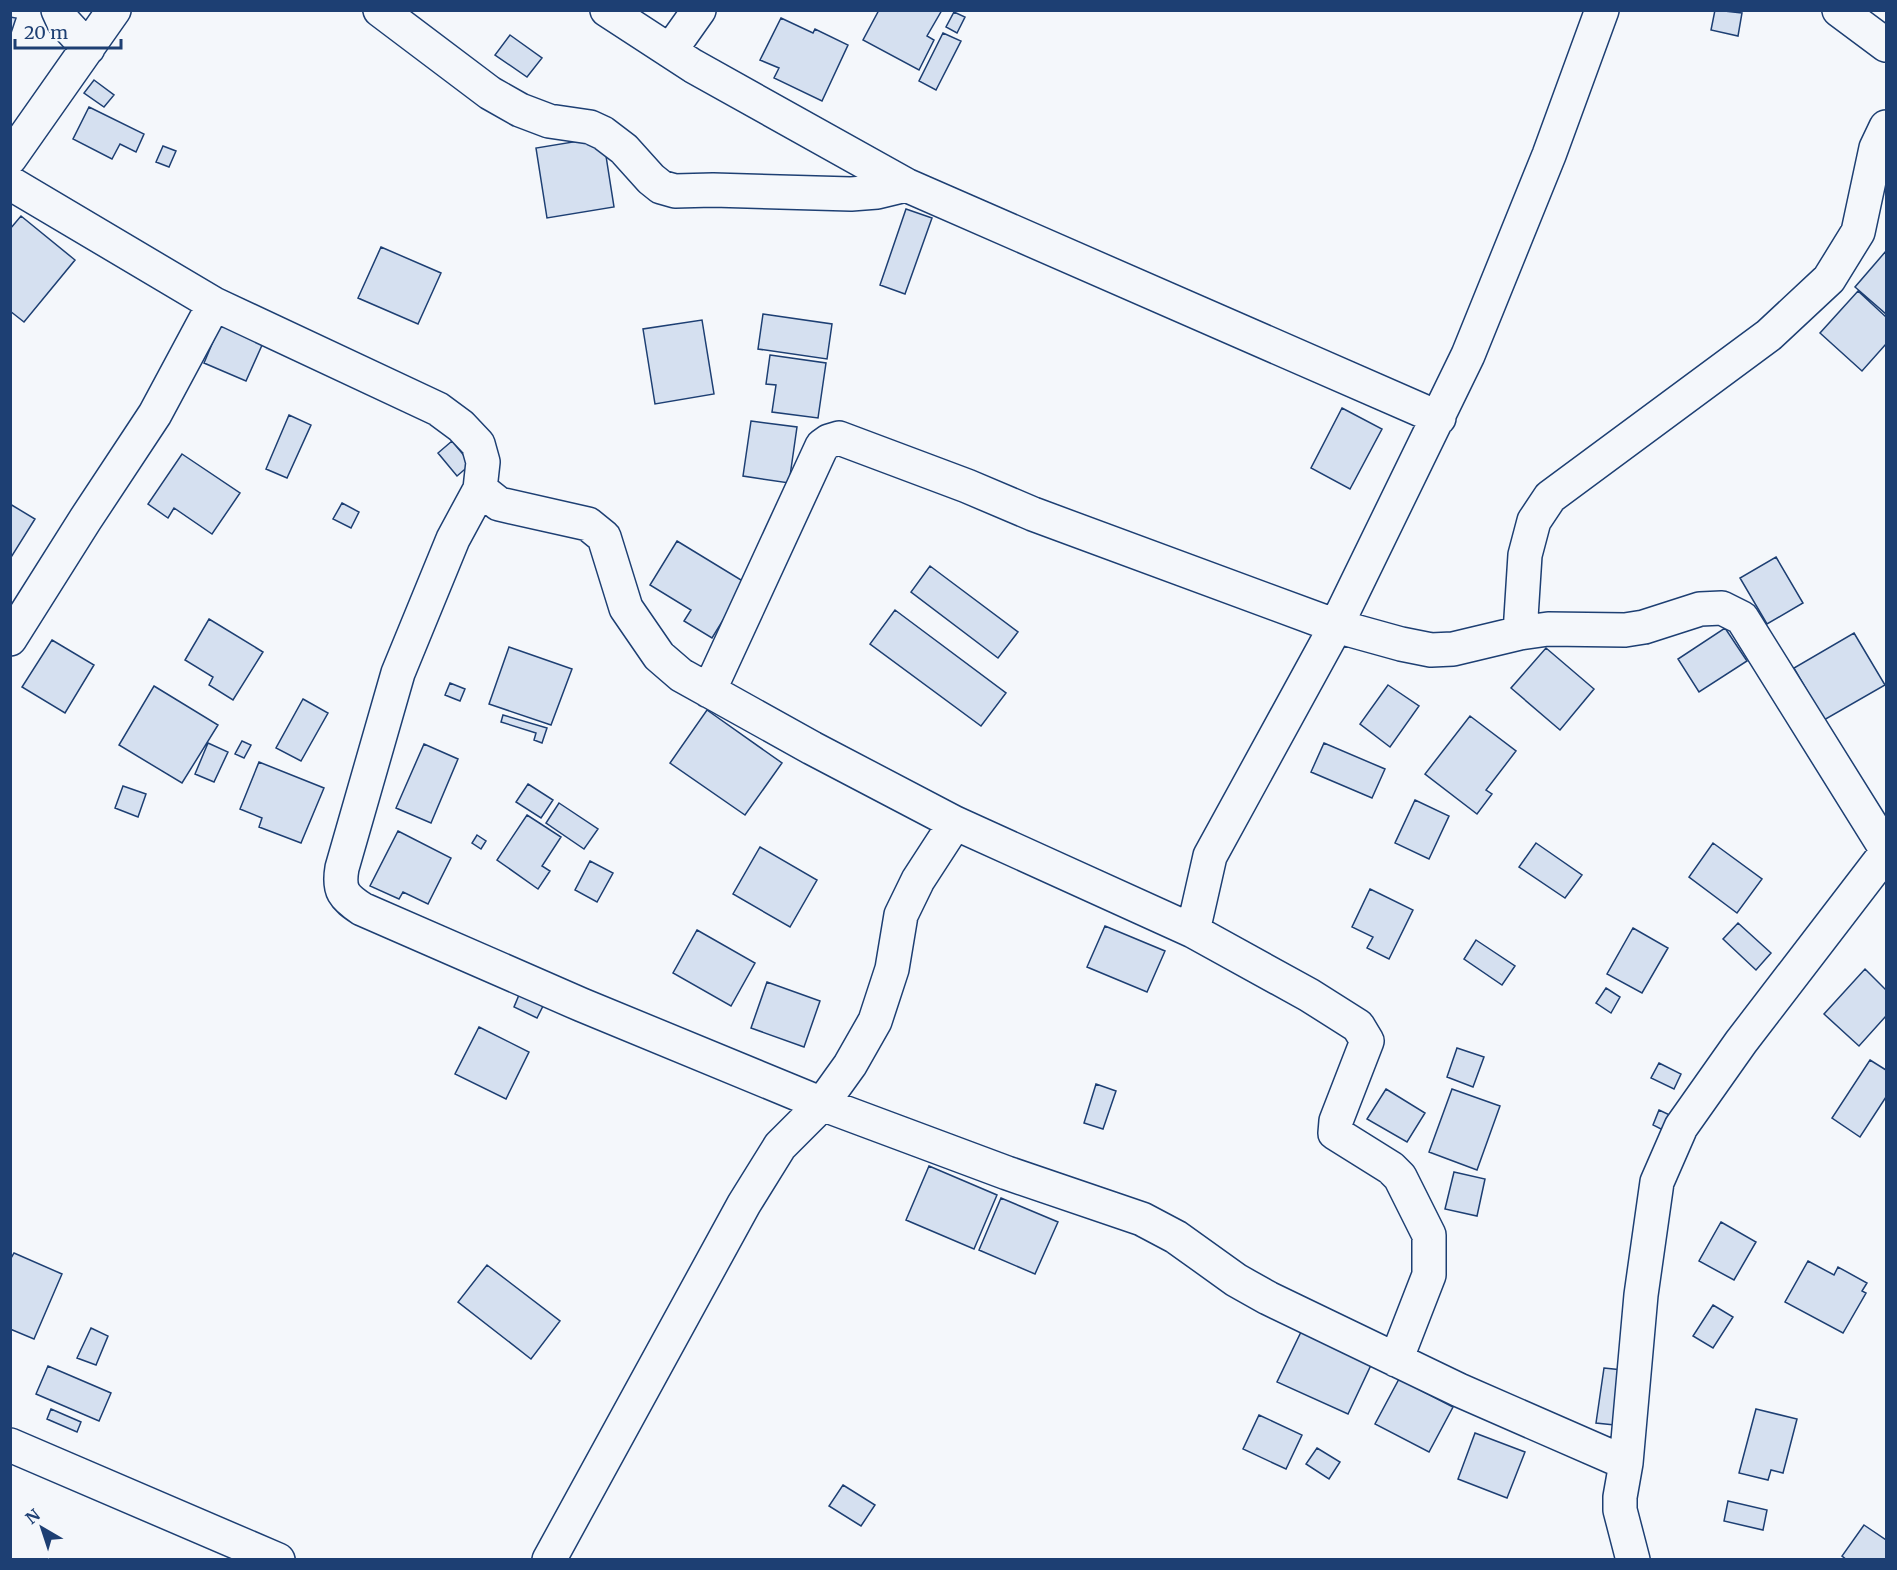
<svg xmlns="http://www.w3.org/2000/svg" width="1897" height="1570" viewBox="0 0 1897 1570" font-family="Merriweather,serif">
	<rect width="100%" height="100%" fill="#f4f7fb"/>
	<path fill="#d5e0f0" stroke="#1d3f73" stroke-width="1.5" d="M 879,10 L 942,10 L 927,36 L 934,40 L 919,70 L 863,40 Z
		M 1715,10 L 1742,13 L 1738,36 L 1711,30 Z
		M 954,12 L 965,17 L 957,33 L 946,27 Z
		M 10,17 L 16,18 L 10,36 Z
		M 781,18 L 813,33 L 815,29 L 848,45 L 822,101 L 774,78 L 779,68 L 760,60 Z
		M 943,33 L 961,41 L 936,90 L 919,81 Z
		M 510,35 L 542,58 L 527,77 L 495,55 Z
		M 94,80 L 114,95 L 104,107 L 84,93 Z
		M 89,107 L 144,134 L 136,152 L 120,144 L 112,159 L 73,139 Z
		M 603,137 L 614,207 L 547,218 L 536,148 Z
		M 163,146 L 176,151 L 169,167 L 156,162 Z
		M 906,209 L 932,218 L 905,294 L 880,285 Z
		M 21,216 L 75,260 L 24,322 L 10,311 L 10,229 Z
		M 381,247 L 441,273 L 418,324 L 358,298 Z
		M 1886,251 L 1886,314 L 1855,287 Z
		M 1858,291 L 1886,317 L 1886,344 L 1862,371 L 1820,333 Z
		M 763,314 L 832,324 L 827,359 L 758,349 Z
		M 702,320 L 714,394 L 655,404 L 643,329 Z
		M 220,325 L 263,343 L 246,381 L 204,363 Z
		M 770,355 L 826,363 L 818,418 L 772,412 L 776,385 L 766,384 Z
		M 1342,408 L 1382,429 L 1350,489 L 1311,468 Z
		M 289,415 L 311,425 L 287,478 L 266,469 Z
		M 751,421 L 797,427 L 789,483 L 743,476 Z
		M 452,441 L 471,464 L 457,476 L 438,453 Z
		M 182,454 L 240,493 L 212,534 L 174,508 L 168,518 L 148,504 Z
		M 342,503 L 359,512 L 351,528 L 333,519 Z
		M 10,504 L 35,519 L 10,559 Z
		M 677,541 L 746,583 L 712,638 L 684,621 L 691,610 L 650,585 Z
		M 1776,557 L 1803,603 L 1767,624 L 1740,578 Z
		M 930,566 L 1018,632 L 998,658 L 911,592 Z
		M 895,610 L 1006,693 L 981,726 L 870,644 Z
		M 209,619 L 263,652 L 233,700 L 209,685 L 213,677 L 185,660 Z
		M 1725,628 L 1747,661 L 1699,692 L 1678,659 Z
		M 1854,633 L 1885,685 L 1824,720 L 1794,668 Z
		M 52,640 L 94,665 L 65,713 L 22,687 Z
		M 509,647 L 572,669 L 551,725 L 489,704 Z
		M 1546,648 L 1594,689 L 1560,730 L 1511,688 Z
		M 450,683 L 465,689 L 460,701 L 445,695 Z
		M 1388,685 L 1419,706 L 1390,747 L 1360,724 Z
		M 154,686 L 218,725 L 182,783 L 119,745 Z
		M 303,699 L 328,713 L 301,761 L 276,748 Z
		M 707,710 L 782,763 L 745,815 L 670,763 Z
		M 503,715 L 547,728 L 542,743 L 534,740 L 536,733 L 501,722 Z
		M 1470,716 L 1516,751 L 1486,790 L 1492,794 L 1477,814 L 1425,774 Z
		M 242,741 L 251,745 L 244,758 L 235,754 Z
		M 208,743 L 228,752 L 214,782 L 195,774 Z
		M 1324,743 L 1385,769 L 1372,798 L 1311,772 Z
		M 424,744 L 458,759 L 431,823 L 396,808 Z
		M 259,762 L 324,788 L 301,843 L 259,827 L 262,818 L 240,809 Z
		M 528,784 L 553,800 L 541,818 L 516,802 Z
		M 123,786 L 146,794 L 138,817 L 115,808 Z
		M 1415,800 L 1449,816 L 1429,859 L 1395,843 Z
		M 559,803 L 598,829 L 584,849 L 546,823 Z
		M 527,815 L 561,837 L 542,866 L 550,871 L 538,889 L 497,860 Z
		M 398,831 L 451,858 L 428,904 L 403,892 L 399,899 L 370,886 Z
		M 477,835 L 486,841 L 481,849 L 472,843 Z
		M 1536,843 L 1582,875 L 1565,898 L 1519,867 Z
		M 1713,843 L 1762,879 L 1737,913 L 1689,877 Z
		M 760,847 L 817,880 L 790,927 L 733,894 Z
		M 590,861 L 613,873 L 597,902 L 575,890 Z
		M 1370,889 L 1413,910 L 1389,959 L 1367,948 L 1373,937 L 1352,927 Z
		M 1738,923 L 1771,953 L 1756,970 L 1723,939 Z
		M 1105,926 L 1165,951 L 1147,992 L 1087,967 Z
		M 1633,928 L 1668,948 L 1642,993 L 1607,974 Z
		M 697,930 L 755,963 L 731,1006 L 673,973 Z
		M 1476,940 L 1515,966 L 1502,985 L 1464,959 Z
		M 1865,969 L 1886,990 L 1886,1016 L 1859,1046 L 1824,1014 Z
		M 767,982 L 820,1001 L 804,1047 L 751,1028 Z
		M 1606,988 L 1620,997 L 1611,1013 L 1596,1003 Z
		M 519,995 L 543,1006 L 537,1018 L 514,1007 Z
		M 479,1027 L 529,1052 L 506,1099 L 455,1074 Z
		M 1457,1048 L 1484,1057 L 1473,1087 L 1447,1077 Z
		M 1870,1060 L 1886,1070 L 1886,1097 L 1860,1137 L 1832,1118 Z
		M 1659,1063 L 1681,1074 L 1674,1089 L 1651,1078 Z
		M 1096,1084 L 1116,1091 L 1103,1129 L 1084,1123 Z
		M 1386,1089 L 1425,1113 L 1407,1142 L 1367,1119 Z
		M 1452,1089 L 1500,1106 L 1477,1170 L 1429,1152 Z
		M 1659,1110 L 1672,1116 L 1665,1131 L 1653,1125 Z
		M 929,1166 L 997,1195 L 974,1249 L 906,1220 Z
		M 1454,1172 L 1485,1179 L 1477,1216 L 1445,1209 Z
		M 1001,1198 L 1058,1222 L 1035,1274 L 979,1250 Z
		M 1721,1222 L 1756,1242 L 1734,1280 L 1699,1261 Z
		M 14,1253 L 62,1274 L 34,1339 L 10,1329 L 10,1260 Z
		M 1808,1261 L 1834,1275 L 1838,1267 L 1867,1283 L 1862,1291 L 1866,1293 L 1843,1333 L 1785,1302 Z
		M 487,1265 L 560,1321 L 531,1359 L 458,1302 Z
		M 1713,1305 L 1733,1317 L 1713,1348 L 1693,1336 Z
		M 91,1328 L 108,1336 L 96,1365 L 77,1358 Z
		M 1301,1332 L 1371,1365 L 1348,1414 L 1277,1382 Z
		M 48,1366 L 111,1393 L 99,1421 L 36,1394 Z
		M 1604,1368 L 1632,1371 L 1624,1426 L 1596,1423 Z
		M 1399,1379 L 1453,1407 L 1429,1452 L 1375,1424 Z
		M 51,1409 L 81,1422 L 77,1432 L 47,1419 Z
		M 1756,1409 L 1797,1419 L 1783,1473 L 1771,1470 L 1768,1480 L 1739,1473 Z
		M 1259,1415 L 1302,1435 L 1286,1469 L 1243,1449 Z
		M 1475,1433 L 1525,1452 L 1507,1498 L 1458,1479 Z
		M 1317,1448 L 1340,1462 L 1329,1479 L 1306,1464 Z
		M 843,1485 L 875,1505 L 861,1526 L 829,1506 Z
		M 1728,1501 L 1767,1510 L 1763,1530 L 1724,1521 Z
		M 1864,1525 L 1886,1540 L 1886,1560 L 1847,1560 L 1842,1556 Z"/>
	<g fill="none" stroke-linecap="round" stroke-linejoin="round">
		<defs>
			<path id="minor" d="M 58,10 L 63,21 L 88,48
				M 380,10 L 490,93 L 520,110 L 549,121 L 590,127 L 603,133 L 624,149 L 651,179 L 661,187 L 675,191 L 713,190 L 851,194 L 877,192 L 906,185
				M 607,10 L 693,66 L 906,185 L 1439,418
				M 1839,10 L 1886,45
				M 670,51 L 699,10
				M 10,158 L 114,10
				M 10,183 L 214,304 L 438,409 L 461,426 L 478,444 L 483,462 L 480,489 L 453,539 L 398,673 L 342,868 C 338,891 344,897 362,909 L 582,1005 L 822,1104 L 1007,1173 L 1142,1219 L 1176,1237 L 1236,1280 L 1268,1298 L 1459,1390 L 1626,1463
				M 480,489 L 499,504 L 588,524 L 604,537 L 626,608 L 659,656 L 681,675 L 812,748 L 955,823 L 1193,931 L 1309,995 L 1358,1026 L 1367,1041 L 1336,1121 L 1335,1133 L 1391,1168 L 1400,1177 L 1429,1235 L 1429,1275 L 1396,1360
				M 1520,633 L 1525,555 L 1534,521 L 1550,497 L 1769,335 L 1829,279 L 1858,232 L 1876,148 L 1886,127
				M 10,639 L 85,520 L 155,414 L 214,304
				M 709,691 L 822,446 L 829,441 L 839,438 L 967,486 L 1033,514 L 1336,626 L 1401,644 L 1431,650 L 1453,649 L 1520,633 L 1548,629 L 1625,630 L 1644,627 L 1700,609 L 1722,608 L 1742,618 L 1886,849
				M 1193,931 L 1210,856 L 1336,626 L 1468,355 L 1549,155 L 1602,10
				M 10,1445 L 278,1560
				M 549,1560 L 744,1204 L 780,1146 L 822,1104 L 850,1065 L 875,1021 L 892,969 L 901,915 L 918,880 L 955,823
				M 1633,1560 L 1620,1510 L 1620,1497 L 1626,1463 L 1641,1295 L 1657,1182 L 1681,1127 L 1741,1042 L 1886,853"/>
		</defs>
		<use href="#minor" stroke="#1d3f73" stroke-width="36"/>
		<use href="#minor" stroke="#f4f7fb" stroke-width="33"/>
	</g>
	<rect width="1897" height="1570" fill="none" stroke="#1d3f73" stroke-width="24"/>
	<g transform="translate(42 1528) rotate(321)" stroke="#f4f7fb" stroke-width="4.5" paint-order="stroke">
	<path d="M0-4.5L10 22L0 15L-10 22Z" fill="#1d3f73"/>
	<text y="-9" font-size="16" font-weight="bold" text-anchor="middle" fill="#1d3f73">N</text>
	</g>
	<path d="M15 39v9h106v-9" fill="none" stroke="#1d3f73" stroke-width="3"/>
	<text x="24" y="39" font-size="18" fill="#1d3f73" stroke="#f4f7fb" stroke-width="4.5" paint-order="stroke">20 m</text>
</svg>
